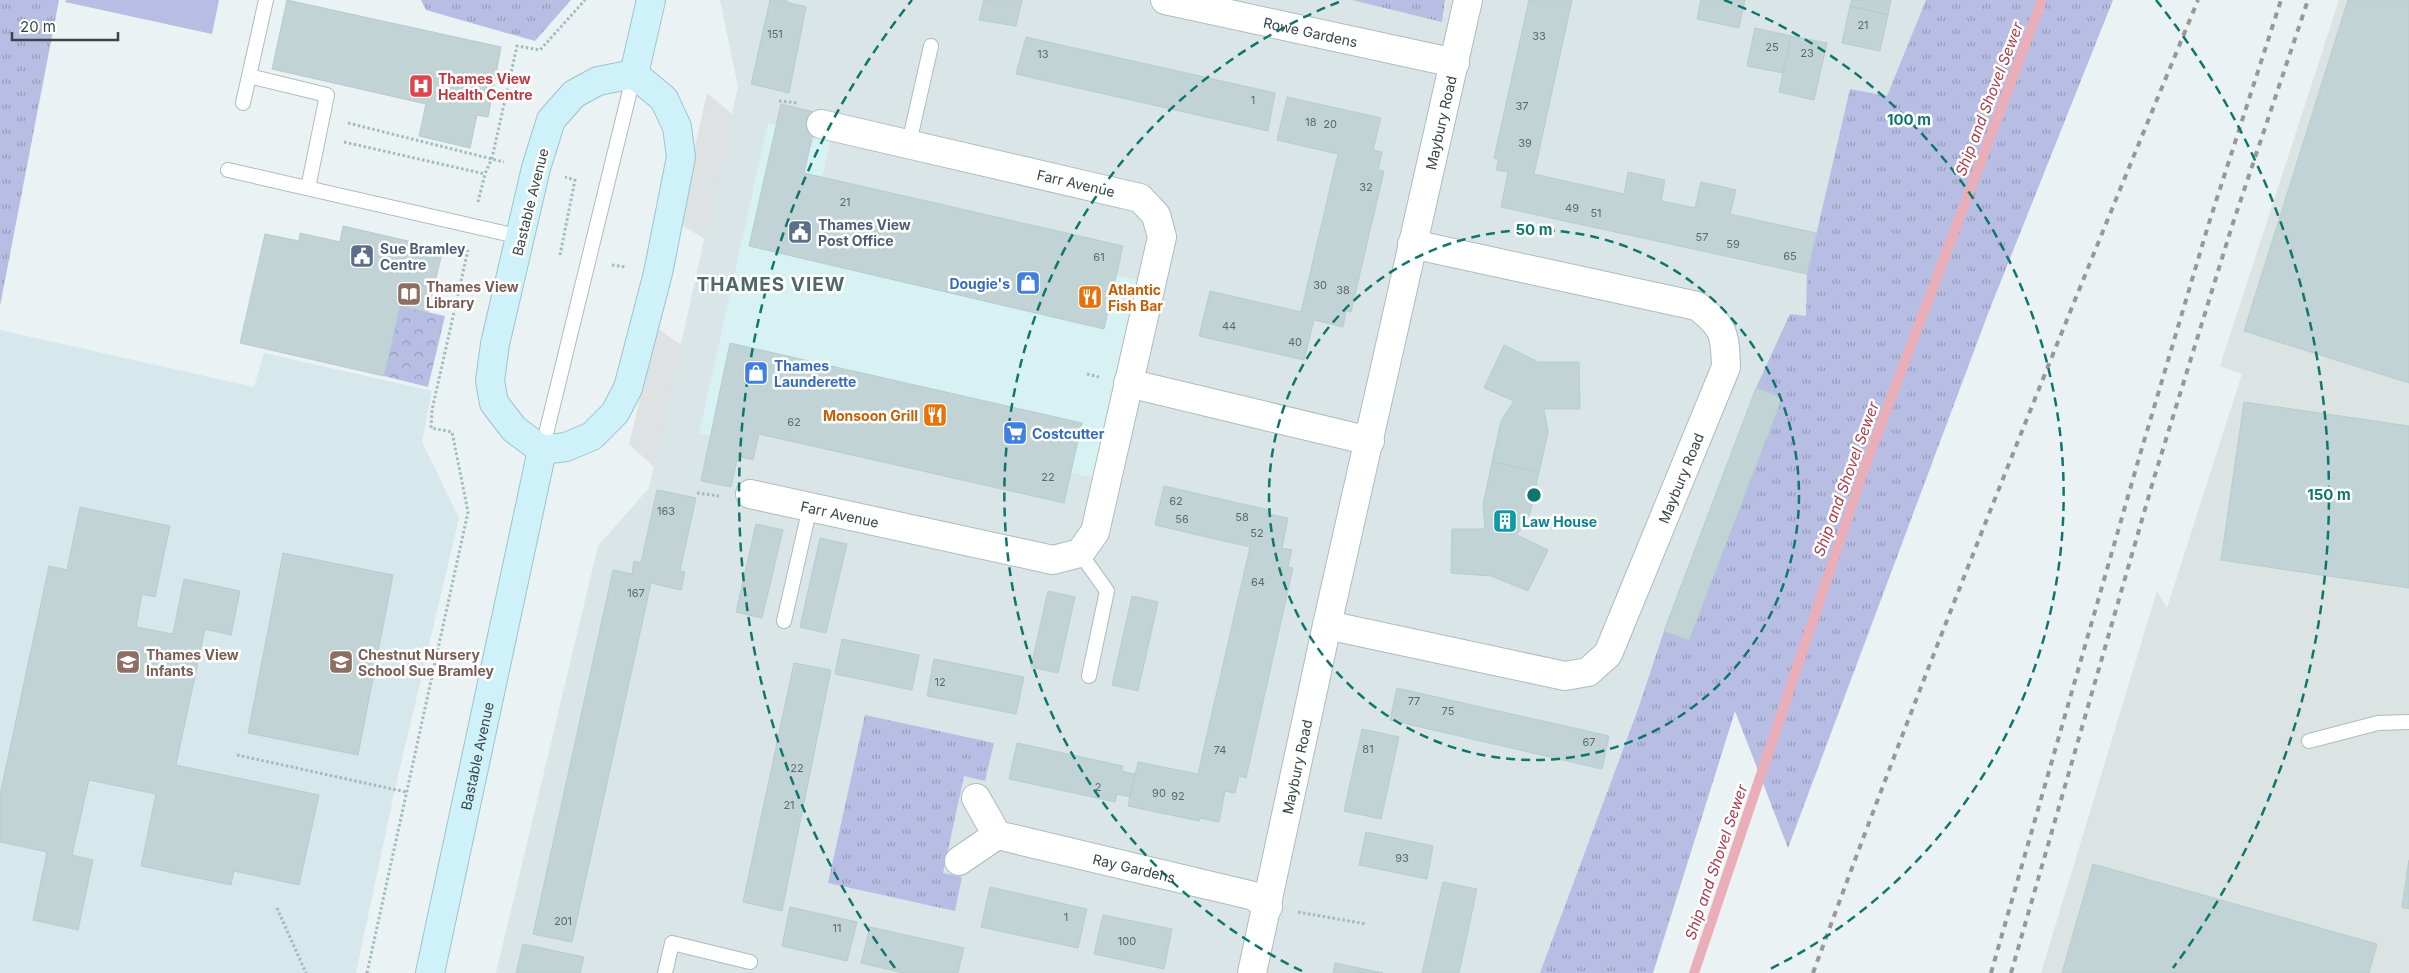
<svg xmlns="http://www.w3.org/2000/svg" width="2409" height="973" viewBox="0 0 2409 973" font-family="Inter,sans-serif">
	<defs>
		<pattern id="grass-tufts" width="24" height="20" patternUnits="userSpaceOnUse" patternTransform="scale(1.25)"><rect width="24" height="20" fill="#b8bde3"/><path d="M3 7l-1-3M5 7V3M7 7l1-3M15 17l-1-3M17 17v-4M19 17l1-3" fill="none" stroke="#979bba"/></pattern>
		<pattern id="park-crowns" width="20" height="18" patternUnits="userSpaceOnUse" patternTransform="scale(1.25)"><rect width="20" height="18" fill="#b8bde3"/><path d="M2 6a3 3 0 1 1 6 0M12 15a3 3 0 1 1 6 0" fill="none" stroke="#979bba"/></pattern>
	</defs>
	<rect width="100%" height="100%" fill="#eaf2f3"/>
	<path fill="#d9e5e7" d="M 720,0 L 2003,0 L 1735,711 L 1653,973 L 496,973 L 598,546 L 649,488 L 738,87 Z"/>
	<path fill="#d8f2f3" d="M 768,123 L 831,137 L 816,208 L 1138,280 L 1095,478 L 764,404 L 755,445 L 699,433 Z"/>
	<path fill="#dce3e3" d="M 2339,0 L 2409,0 L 2409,973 L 2041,973 L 2157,591 L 2167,608 L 2242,374 L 2220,366 Z"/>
	<path fill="#d6e8eb" d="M 0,330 L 254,387 L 264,353 L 432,391 L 422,442 L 459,518 L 395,789 L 356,973 L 0,973 Z"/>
	<path fill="url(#grass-tufts)" d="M 0,0 L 59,0 L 0,306 Z
		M 421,0 L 571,0 L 535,41 L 426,10 Z
		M 1352,0 L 1445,0 L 1442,22 Z
		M 1926,0 L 2113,0 L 1989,311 L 1788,848 L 1735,711 L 1653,973 L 1540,973 L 1637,712 L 1664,631 L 1689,640 L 1782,398 L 1756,388 L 1790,314 L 1806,316 L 1807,274 L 1850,89 L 1887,96 Z
		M 865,715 L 994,743 L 985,781 L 964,776 L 943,873 L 962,877 L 955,911 L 828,883 Z"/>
	<path fill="url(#park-crowns)" d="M 400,306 L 445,316 L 428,387 L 384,376 Z"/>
	<path fill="#b8bde3" d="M 66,0 L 219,0 L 212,34 L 65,2 Z"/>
	<path fill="#dee2e3" d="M 707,93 L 733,115 L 705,239 L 678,223 Z
		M 657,328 L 681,345 L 654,467 L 629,444 Z"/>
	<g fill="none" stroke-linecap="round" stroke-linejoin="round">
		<path stroke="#e9aeb7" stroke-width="10" d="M 1694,973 L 1863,472 L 2042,0"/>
	</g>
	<path fill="#c1d3d4" stroke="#b5cdce" d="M 287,0 L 501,47 L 488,117 L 477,115 L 470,148 L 419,136 L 426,104 L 272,69 Z
		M 770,0 L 787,0 L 786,2 L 806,7 L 789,93 L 751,84 Z
		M 984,0 L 1022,0 L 1016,26 L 979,20 Z
		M 1529,0 L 1572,0 L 1534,174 L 1624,194 L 1628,172 L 1665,180 L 1661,201 L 1695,208 L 1701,182 L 1736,190 L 1730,214 L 1816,233 L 1807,274 L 1501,207 L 1508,172 L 1496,170 L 1499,159 L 1494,158 Z
		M 1701,0 L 1745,0 L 1739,28 L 1697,19 Z
		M 1852,0 L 1891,0 L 1888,15 L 1850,6 Z
		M 2348,0 L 2409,0 L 2409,383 L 2244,331 Z
		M 1850,6 L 1888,15 L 1880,51 L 1842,43 Z
		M 1755,28 L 1791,36 L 1783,73 L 1747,66 Z
		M 1791,36 L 1827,43 L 1814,100 L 1779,92 Z
		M 1026,37 L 1275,93 L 1268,131 L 1016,74 Z
		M 1287,97 L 1381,118 L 1373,150 L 1382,152 L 1378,170 L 1384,171 L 1351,312 L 1346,311 L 1343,327 L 1314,320 L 1304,360 L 1199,336 L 1210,291 L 1301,312 L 1338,154 L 1277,140 Z
		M 781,104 L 818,113 L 804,173 L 1123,246 L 1104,329 L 749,246 Z
		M 343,226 L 443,249 L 428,312 L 400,306 L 384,376 L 240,343 L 265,234 L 299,241 L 300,233 L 340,242 Z
		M 730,343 L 1082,423 L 1064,503 L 759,434 L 753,460 L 738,456 L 731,487 L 701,481 Z
		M 1504,345 L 1538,362 L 1579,362 L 1580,409 L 1544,409 L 1548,432 L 1539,472 L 1492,462 L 1501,421 L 1514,401 L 1484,388 Z
		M 1756,388 L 1782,398 L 1689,640 L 1664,631 Z
		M 2244,402 L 2409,426 L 2409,588 L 2221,560 Z
		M 1492,462 L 1539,472 L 1530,513 L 1517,535 L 1548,550 L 1528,591 L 1491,576 L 1451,573 L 1452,529 L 1485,529 L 1483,505 Z
		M 1164,486 L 1269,510 L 1268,514 L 1288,518 L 1282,548 L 1292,550 L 1288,567 L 1293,568 L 1246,778 L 1239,776 L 1235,793 L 1225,791 L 1219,822 L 1200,818 L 1199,821 L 1128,806 L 1138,762 L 1198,774 L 1250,547 L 1155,525 Z
		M 657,490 L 696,498 L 680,571 L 685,572 L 681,590 L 651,583 L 572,942 L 533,934 L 613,570 L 632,574 L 634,561 L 641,563 Z
		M 80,507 L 170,526 L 155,597 L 142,594 L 136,627 L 173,634 L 184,579 L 240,591 L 231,635 L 205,629 L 176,765 L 319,795 L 299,885 L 234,871 L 231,885 L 141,866 L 156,794 L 89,780 L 72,855 L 93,860 L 78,930 L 33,920 L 47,852 L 0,842 L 0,795 L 49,566 L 67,570 Z
		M 756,524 L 783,530 L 762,618 L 736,612 Z
		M 820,538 L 847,544 L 826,633 L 800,627 Z
		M 283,553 L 393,575 L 358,755 L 248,733 Z
		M 1048,591 L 1075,597 L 1058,673 L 1031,667 Z
		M 1132,596 L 1158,602 L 1138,691 L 1112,685 Z
		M 842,639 L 919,655 L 912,690 L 835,674 Z
		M 934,659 L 1024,677 L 1016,714 L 927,696 Z
		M 794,663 L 831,670 L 782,911 L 743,902 Z
		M 1397,688 L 1609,736 L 1602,769 L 1390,720 Z
		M 1362,729 L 1399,737 L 1381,819 L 1344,811 Z
		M 1017,743 L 1123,766 L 1122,771 L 1135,774 L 1130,797 L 1117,794 L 1115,802 L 1009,779 Z
		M 1366,832 L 1433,846 L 1427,879 L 1359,865 Z
		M 2409,860 L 2409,909 L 2402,907 Z
		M 2093,864 L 2377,944 L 2369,973 L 2062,973 Z
		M 1443,882 L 1477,889 L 1459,973 L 1422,973 Z
		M 990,887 L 1087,909 L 1078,948 L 981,927 Z
		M 790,907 L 857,922 L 847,961 L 782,946 Z
		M 1103,915 L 1172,929 L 1164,969 L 1094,954 Z
		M 870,927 L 964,948 L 958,973 L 904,973 L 861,963 Z
		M 523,944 L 584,957 L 580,973 L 516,973 Z
		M 1335,963 L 1383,973 L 1333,973 Z"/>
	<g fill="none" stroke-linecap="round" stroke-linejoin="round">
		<defs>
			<path id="lane" d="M 249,76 L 327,95 L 308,188
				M 243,103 L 266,0
				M 909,143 L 931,46
				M 228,170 L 521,237
				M 542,450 L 634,74
				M 1080,553 L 1107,591 L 1089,676
				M 784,621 L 810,507
				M 2309,741 L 2378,723 L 2409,722
				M 665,973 L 672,943 L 750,962"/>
			<g id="street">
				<path id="s1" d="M 1165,0 L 1455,63"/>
				<path d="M 1128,383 L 1370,441"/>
				<path id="s2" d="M 750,494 L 1053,560 L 1080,553 L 1095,532 L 1162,237 L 1156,215 L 1140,198 L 821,124"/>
				<path id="s3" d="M 1327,625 L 1565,676 L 1588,672 L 1608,654 L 1726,367 C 1725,333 1724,327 1697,306 L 1412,244"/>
				<path id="s4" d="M 997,835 L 1254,896 L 1268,907"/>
				<path d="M 959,861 L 997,835 L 976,798"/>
				<path id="s5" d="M 1252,973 L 1327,625 L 1468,0"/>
			</g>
			<g id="secondary">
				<path d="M 634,74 L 664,99 L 677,127 L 681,157 L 658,273 L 628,388 L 615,413 L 592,436 L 566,447 L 542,450 L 514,429 L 494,403 L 490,381 L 495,344 L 536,168 L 551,120 L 574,94 L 598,81 Z"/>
				<path d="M 634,74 L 651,0"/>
				<path id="s6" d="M 430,973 L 542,450"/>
			</g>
		</defs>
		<use href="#lane" stroke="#aebcbe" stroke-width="16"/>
		<use href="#street" stroke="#aebcbe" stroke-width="30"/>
		<use href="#secondary" stroke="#9dc4cb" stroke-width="30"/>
		<path stroke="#a1bcbe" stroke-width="3" stroke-dasharray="2.5 2.5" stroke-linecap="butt" d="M 779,101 L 798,103
			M 348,123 L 504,162
			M 344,142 L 485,174
			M 478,202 L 485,174 L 492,158 L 517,46 L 540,50 L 585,0
			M 560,255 L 575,180 L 565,177
			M 612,265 L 626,267
			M 1087,374 L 1099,377
			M 697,493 L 719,496
			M 237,755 L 406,792
			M 277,908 L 306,973
			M 1298,912 L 1366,924
			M 367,973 L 468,512 L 452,432 L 431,428 L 432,410 L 468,250"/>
		<use href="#lane" stroke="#fff" stroke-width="14"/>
		<use href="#street" stroke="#fff" stroke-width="28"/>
		<use href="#secondary" stroke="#cff1f9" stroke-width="28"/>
		<path stroke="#989898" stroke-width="4" stroke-dasharray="6 6" stroke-linecap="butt" d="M 1813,973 C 1933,646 2065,322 2198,0
			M 1991,973 L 2139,458 L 2208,226 L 2281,0
			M 2011,973 L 2154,478 L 2232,226 L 2308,0"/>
	</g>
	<g fill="none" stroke="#0f766e" stroke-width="2.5" stroke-dasharray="9 6">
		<circle cx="1534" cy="495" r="265"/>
		<path d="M1302 971A530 530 0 0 1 1344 0M1724 0A530 530 0 0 1 1766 971"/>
		<path d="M895 968A795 795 0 0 1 912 0M2156 0A795 795 0 0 1 2173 968"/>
	</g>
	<defs>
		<symbol id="hospital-square" viewBox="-11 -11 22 22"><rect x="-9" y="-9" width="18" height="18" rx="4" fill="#e0444e" stroke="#fff"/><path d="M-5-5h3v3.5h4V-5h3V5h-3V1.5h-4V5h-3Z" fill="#fff"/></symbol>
		<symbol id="civic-square" viewBox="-11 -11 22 22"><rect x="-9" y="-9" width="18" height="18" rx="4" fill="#5c6f8a" stroke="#fff"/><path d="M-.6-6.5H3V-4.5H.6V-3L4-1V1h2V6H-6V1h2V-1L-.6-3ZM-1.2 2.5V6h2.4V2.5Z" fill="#fff"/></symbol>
		<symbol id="shop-square" viewBox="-11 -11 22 22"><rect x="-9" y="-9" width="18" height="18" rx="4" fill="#3f7fe0" stroke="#fff"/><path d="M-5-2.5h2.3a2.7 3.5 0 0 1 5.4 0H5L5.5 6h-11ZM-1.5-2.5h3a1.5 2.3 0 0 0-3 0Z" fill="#fff"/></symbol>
		<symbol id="library-square" viewBox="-11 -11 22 22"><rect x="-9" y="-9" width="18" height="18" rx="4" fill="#8d6e63" stroke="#fff"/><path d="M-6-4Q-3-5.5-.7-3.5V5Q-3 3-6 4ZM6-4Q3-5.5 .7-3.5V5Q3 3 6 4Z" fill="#fff"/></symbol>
		<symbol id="restaurant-square" viewBox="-11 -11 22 22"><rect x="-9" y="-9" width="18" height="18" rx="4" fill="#e8710a" stroke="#fff"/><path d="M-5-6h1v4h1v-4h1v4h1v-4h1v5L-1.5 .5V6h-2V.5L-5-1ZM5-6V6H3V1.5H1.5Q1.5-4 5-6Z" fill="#fff"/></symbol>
		<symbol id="supermarket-square" viewBox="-11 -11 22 22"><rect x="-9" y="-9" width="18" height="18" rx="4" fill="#3f7fe0" stroke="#fff"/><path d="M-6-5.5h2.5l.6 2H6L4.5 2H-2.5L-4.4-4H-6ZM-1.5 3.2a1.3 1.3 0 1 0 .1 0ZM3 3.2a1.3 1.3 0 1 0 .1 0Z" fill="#fff"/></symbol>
		<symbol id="building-square" viewBox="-11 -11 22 22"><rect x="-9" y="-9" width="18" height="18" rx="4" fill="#0f9aa8" stroke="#fff"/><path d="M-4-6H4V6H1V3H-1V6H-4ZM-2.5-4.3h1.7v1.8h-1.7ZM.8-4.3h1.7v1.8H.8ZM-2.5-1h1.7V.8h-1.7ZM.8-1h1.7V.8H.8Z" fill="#fff"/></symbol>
		<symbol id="school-square" viewBox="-11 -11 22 22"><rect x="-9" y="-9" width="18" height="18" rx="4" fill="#8d6e63" stroke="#fff"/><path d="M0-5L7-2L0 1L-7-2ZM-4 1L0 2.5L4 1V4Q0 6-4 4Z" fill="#fff"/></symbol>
	</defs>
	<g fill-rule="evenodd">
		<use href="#hospital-square" x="407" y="72" width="28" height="28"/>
		<use href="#civic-square" x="786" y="218" width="28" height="28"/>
		<use href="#civic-square" x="348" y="242" width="28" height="28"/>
		<use href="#shop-square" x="1014" y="269" width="28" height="28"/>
		<use href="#library-square" x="395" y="280" width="28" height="28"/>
		<use href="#restaurant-square" x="1076" y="283" width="28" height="28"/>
		<use href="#shop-square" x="742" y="359" width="28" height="28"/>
		<use href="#restaurant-square" x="921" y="401" width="28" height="28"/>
		<use href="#supermarket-square" x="1001" y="419" width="28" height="28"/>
		<use href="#building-square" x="1491" y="507" width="28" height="28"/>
		<use href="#school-square" x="114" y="648" width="28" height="28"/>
		<use href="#school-square" x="327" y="648" width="28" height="28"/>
	</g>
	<g text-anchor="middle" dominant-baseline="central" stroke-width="5" stroke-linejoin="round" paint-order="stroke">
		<g font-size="11" fill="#5b696a">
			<text x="1863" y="25">21</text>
			<text x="775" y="34">151</text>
			<text x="1539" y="36">33</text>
			<text x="1772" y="47">25</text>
			<text x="1807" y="53">23</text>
			<text x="1043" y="54">13</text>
			<text x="1253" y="100">1</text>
			<text x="1522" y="106">37</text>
			<text x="1311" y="122">18</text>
			<text x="1330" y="124">20</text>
			<text x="1525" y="143">39</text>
			<text x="1366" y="187">32</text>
			<text x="845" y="202">21</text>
			<text x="1572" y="208">49</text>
			<text x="1596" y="213">51</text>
			<text x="1702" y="237">57</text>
			<text x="1733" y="244">59</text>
			<text x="1790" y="256">65</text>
			<text x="1099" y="257">61</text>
			<text x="1320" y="285">30</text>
			<text x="1343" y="290">38</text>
			<text x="1229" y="326">44</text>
			<text x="1295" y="342">40</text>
			<text x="794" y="422">62</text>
			<text x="1048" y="477">22</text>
			<text x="1176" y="501">62</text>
			<text x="666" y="511">163</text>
			<text x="1242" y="517">58</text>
			<text x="1182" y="519">56</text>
			<text x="1257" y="533">52</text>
			<text x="1258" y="582">64</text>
			<text x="636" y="593">167</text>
			<text x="940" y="682">12</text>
			<text x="1414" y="701">77</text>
			<text x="1448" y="711">75</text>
			<text x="1589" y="742">67</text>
			<text x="1368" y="749">81</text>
			<text x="1220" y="750">74</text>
			<text x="797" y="768">22</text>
			<text x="1098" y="787">2</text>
			<text x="1159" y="793">90</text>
			<text x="1178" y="796">92</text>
			<text x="789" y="805">21</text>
			<text x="1402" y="858">93</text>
			<text x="1066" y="917">1</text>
			<text x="563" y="921">201</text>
			<text x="837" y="928">11</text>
			<text x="1127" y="941">100</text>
		</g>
		<g font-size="14" fill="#394647" stroke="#fff">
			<text stroke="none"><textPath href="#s1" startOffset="149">Rowe Gardens</textPath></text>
			<text stroke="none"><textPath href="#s5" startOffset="871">Maybury Road</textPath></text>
			<text transform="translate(1076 183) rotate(13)">Farr Avenue</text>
			<text transform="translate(530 202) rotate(-76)">Bastable Avenue</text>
			<text stroke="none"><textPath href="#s3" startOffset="484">Maybury Road</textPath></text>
			<text stroke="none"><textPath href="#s2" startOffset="92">Farr Avenue</textPath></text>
			<text stroke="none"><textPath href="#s6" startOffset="222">Bastable Avenue</textPath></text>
			<text stroke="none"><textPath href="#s5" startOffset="211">Maybury Road</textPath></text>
			<text stroke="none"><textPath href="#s4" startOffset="141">Ray Gardens</textPath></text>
		</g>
		<g font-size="14" font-weight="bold" fill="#be3a42" stroke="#fff" text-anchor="start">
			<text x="438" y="78">Thames View<tspan x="438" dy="16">Health Centre</tspan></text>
		</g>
		<g font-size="14" font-weight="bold" fill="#4e5e75" stroke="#fff" text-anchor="start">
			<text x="818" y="224">Thames View<tspan x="818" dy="16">Post Office</tspan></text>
			<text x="380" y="248">Sue Bramley<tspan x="380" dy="16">Centre</tspan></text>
		</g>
		<g font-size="14" font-weight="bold" fill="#366cbe" stroke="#fff" text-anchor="start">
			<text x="1010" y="283" text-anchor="end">Dougie's</text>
			<text x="774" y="365">Thames<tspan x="774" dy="16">Launderette</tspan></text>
			<text x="1032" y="433">Costcutter</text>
		</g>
		<g font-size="14" font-weight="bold" fill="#785e54" stroke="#fff" text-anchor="start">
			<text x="426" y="286">Thames View<tspan x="426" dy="16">Library</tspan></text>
			<text x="146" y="654">Thames View<tspan x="146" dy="16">Infants</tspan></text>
			<text x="358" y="654">Chestnut Nursery<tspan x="358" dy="16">School Sue Bramley</tspan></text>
		</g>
		<g font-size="14" font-weight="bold" fill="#c56008" stroke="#fff" text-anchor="start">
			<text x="1108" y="289">Atlantic<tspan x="1108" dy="16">Fish Bar</tspan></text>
			<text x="918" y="415" text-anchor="end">Monsoon Grill</text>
		</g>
		<g font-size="14" font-weight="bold" fill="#0d838f" stroke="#fff" text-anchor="start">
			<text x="1522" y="521">Law House</text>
		</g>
		<g font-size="15" font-style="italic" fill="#a83d4d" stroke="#fff">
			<text transform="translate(1989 99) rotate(-69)">Ship and Shovel Sewer</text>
			<text transform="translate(1846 479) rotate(-70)">Ship and Shovel Sewer</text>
			<text transform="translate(1716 862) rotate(-71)">Ship and Shovel Sewer</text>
		</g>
		<g font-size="19" font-weight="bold" letter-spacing="1" fill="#516868" stroke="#fff">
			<text x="771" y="284">THAMES VIEW</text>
		</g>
	</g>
	<circle cx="1534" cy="495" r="8" fill="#0f766e" stroke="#fff" stroke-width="2.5"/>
	<g font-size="15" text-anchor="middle" font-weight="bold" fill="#0f766e" stroke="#fff" stroke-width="5" stroke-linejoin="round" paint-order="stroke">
		<text x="1909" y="125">100 m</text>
		<text x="1534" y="235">50 m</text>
		<text x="2329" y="500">150 m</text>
	</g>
	<path d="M12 32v8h106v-8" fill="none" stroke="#394647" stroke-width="2.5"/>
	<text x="20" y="32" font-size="15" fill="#394647" stroke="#ffffff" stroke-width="4" paint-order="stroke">20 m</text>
</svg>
